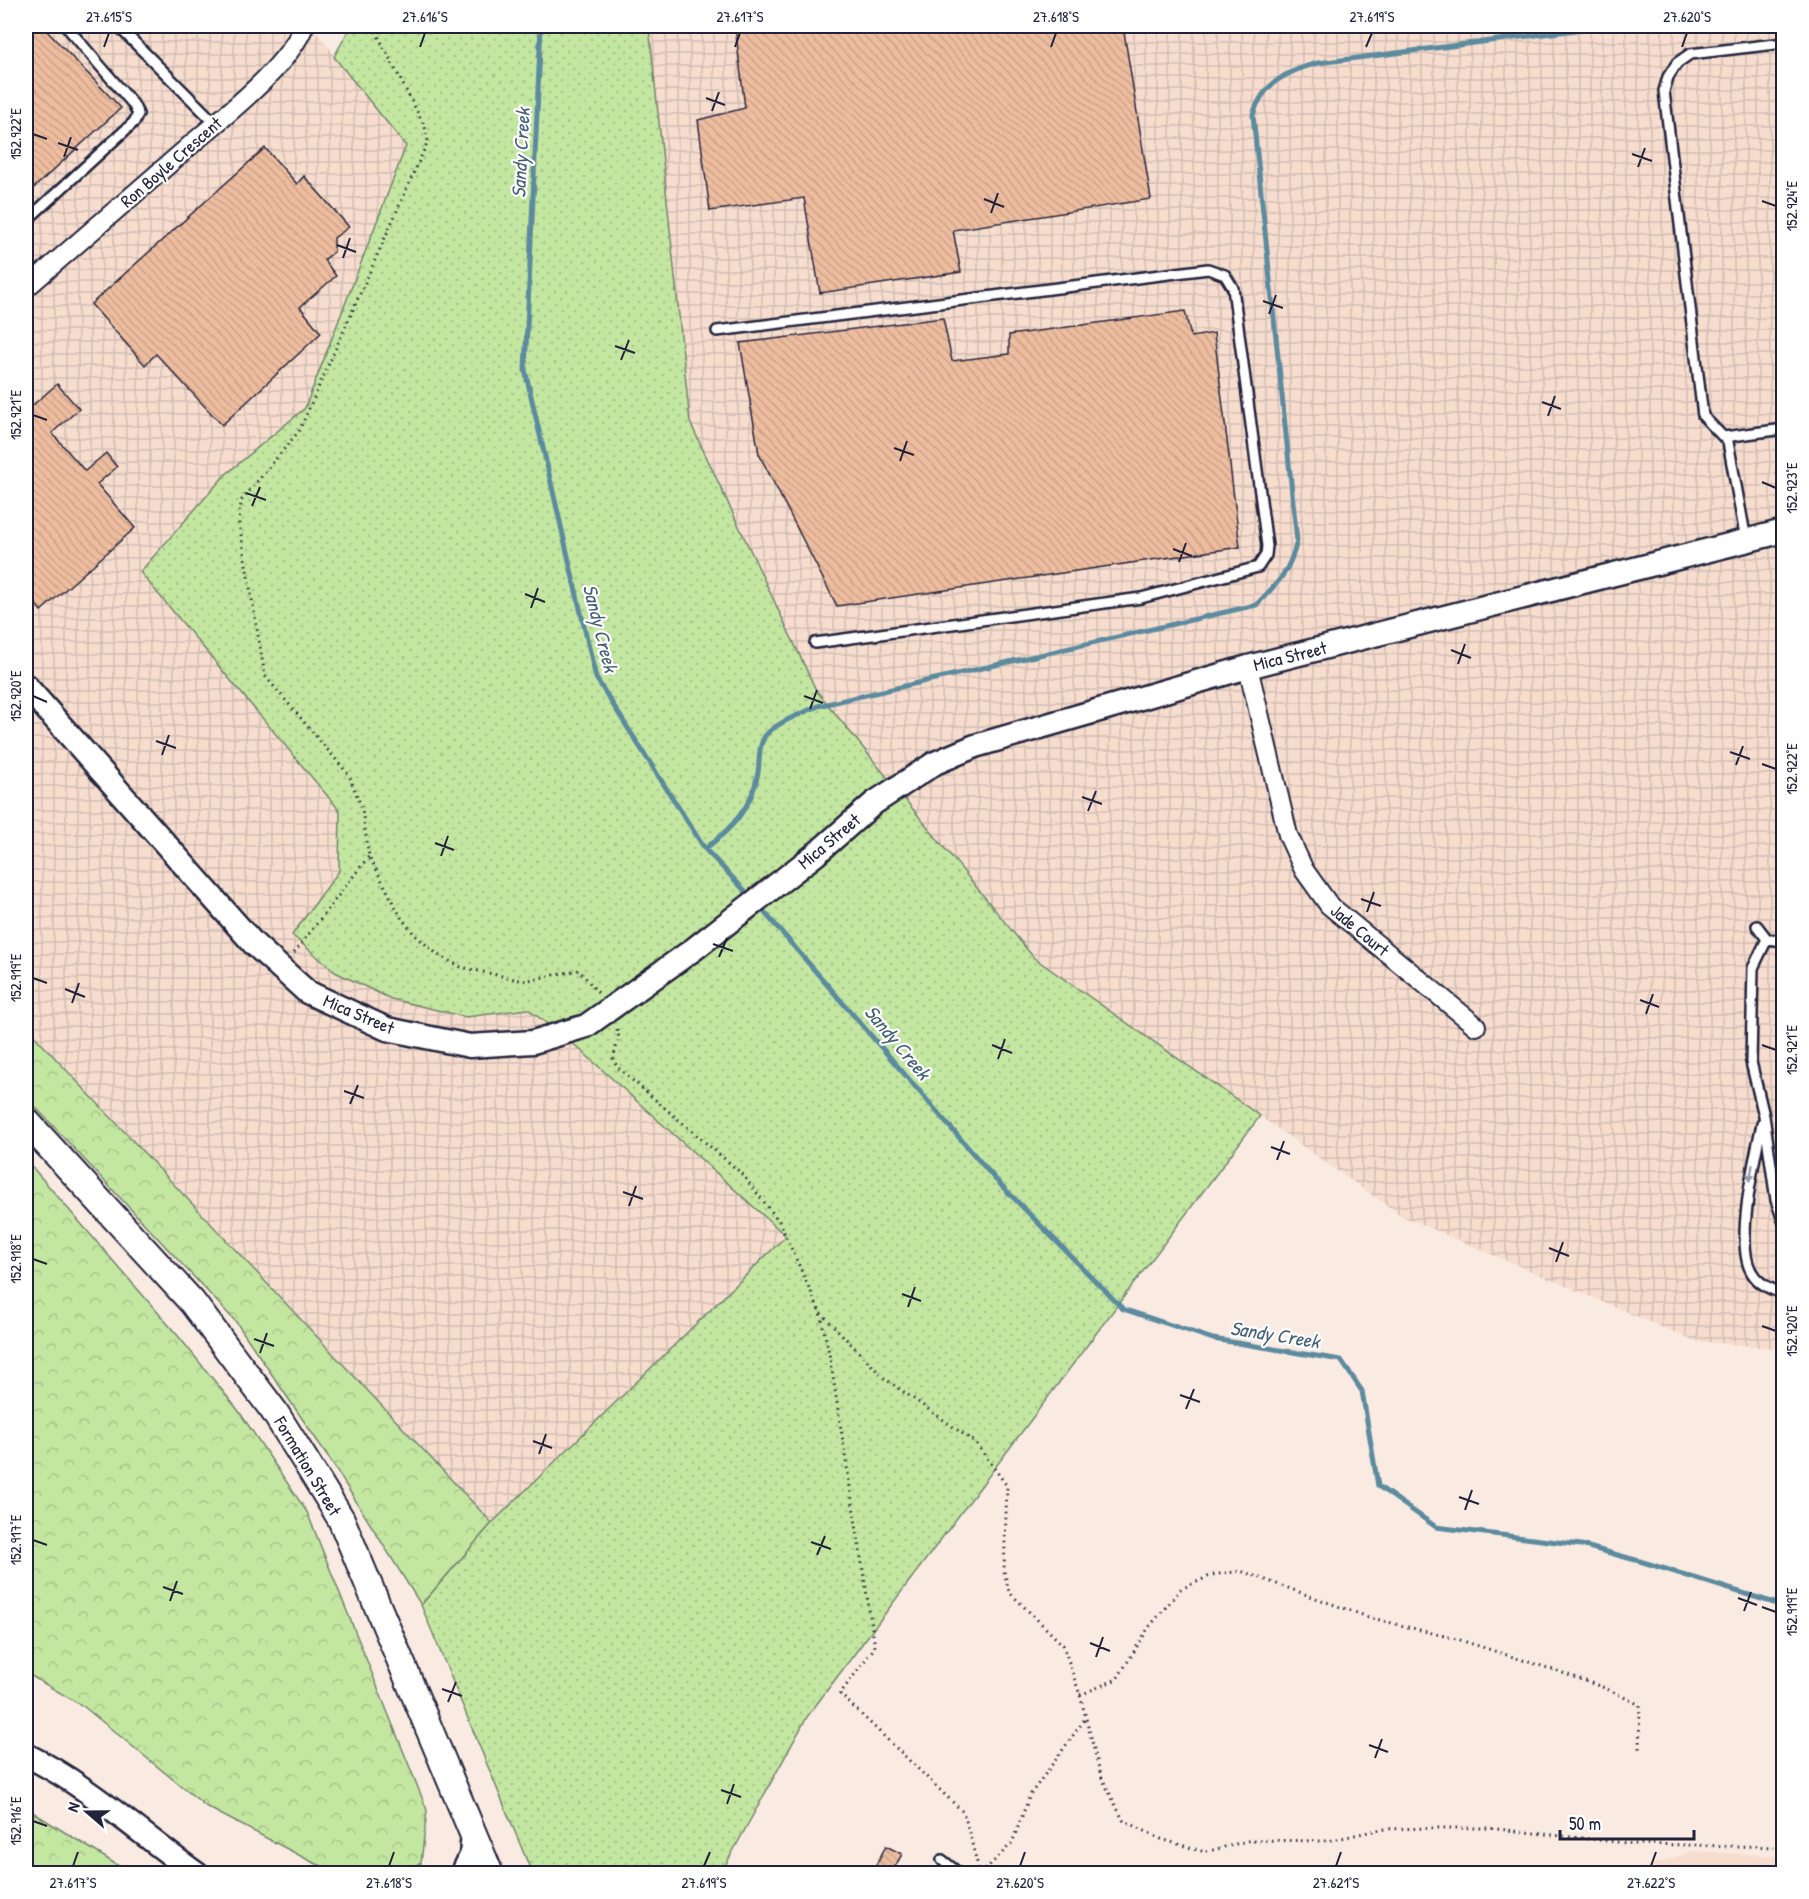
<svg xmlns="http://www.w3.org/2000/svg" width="1809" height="1899" viewBox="0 0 1809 1899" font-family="'Patrick Hand',sans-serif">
	<defs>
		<pattern id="industrial-grid" width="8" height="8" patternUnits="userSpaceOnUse" patternTransform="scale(1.5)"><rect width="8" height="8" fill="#f6ddce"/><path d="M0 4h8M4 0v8" fill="none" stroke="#d3bdb2"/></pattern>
		<pattern id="green-dots" width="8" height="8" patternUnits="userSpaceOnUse" patternTransform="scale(1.5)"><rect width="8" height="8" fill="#c3e6a0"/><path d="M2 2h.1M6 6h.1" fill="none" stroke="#a7c58b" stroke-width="1.8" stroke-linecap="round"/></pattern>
		<pattern id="forest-crowns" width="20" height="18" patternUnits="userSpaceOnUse" patternTransform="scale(1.5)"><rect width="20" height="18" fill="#c3e6a0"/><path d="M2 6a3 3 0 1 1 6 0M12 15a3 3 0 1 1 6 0" fill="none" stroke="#a7c58b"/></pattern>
		<pattern id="building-back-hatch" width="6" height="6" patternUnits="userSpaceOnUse" patternTransform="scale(1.5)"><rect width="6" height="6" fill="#eebd9f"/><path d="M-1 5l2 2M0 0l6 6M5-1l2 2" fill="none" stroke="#cca28a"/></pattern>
	</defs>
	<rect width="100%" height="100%" fill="#faebe2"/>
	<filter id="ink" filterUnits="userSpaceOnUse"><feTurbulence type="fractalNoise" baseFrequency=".0167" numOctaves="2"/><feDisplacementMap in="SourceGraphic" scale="12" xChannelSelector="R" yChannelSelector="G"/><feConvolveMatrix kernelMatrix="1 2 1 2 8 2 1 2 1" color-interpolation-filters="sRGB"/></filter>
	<g filter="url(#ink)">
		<path fill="#f6ddce" d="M 1693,1851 L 1783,1856 L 1783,1873 L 1629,1873 Z"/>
		<path fill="url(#industrial-grid)" d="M 26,26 L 312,26 L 406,146 L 305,408 L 225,475 L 140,572 L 340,811 L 339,871 L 293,935 L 466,1017 L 528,1009 L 577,1047 L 786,1237 L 647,1377 L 492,1523 L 26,1026 Z
			M 649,26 L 1783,26 L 1783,1349 L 1694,1341 L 1402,1216 L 1034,958 L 816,690 L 690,422 Z"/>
		<path fill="url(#green-dots)" stroke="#72846e" stroke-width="1.5" d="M 351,26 L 649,26 L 690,422 L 816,690 L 1034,958 L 1260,1116 L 807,1717 L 721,1873 L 532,1873 L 421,1605 L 492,1523 L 786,1236 L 577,1047 L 528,1009 L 466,1017 L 391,999 L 335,972 L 292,935 L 339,871 L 340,811 L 140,572 L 225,475 L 305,408 L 406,146 L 334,57 Z"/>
		<path fill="url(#forest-crowns)" stroke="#72846e" stroke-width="1.5" d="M 26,1027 L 492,1523 L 421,1605 L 327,1455 L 236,1322 L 26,1097 Z
			M 26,1160 L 179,1337 L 238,1410 L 307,1512 L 427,1810 L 421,1863 L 400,1873 L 345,1874 L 314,1863 L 207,1807 L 83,1706 L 26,1673 Z
			M 26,1808 L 130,1873 L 26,1873 Z"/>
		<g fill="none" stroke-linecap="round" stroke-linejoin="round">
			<path stroke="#5c8a9e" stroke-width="5" d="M 541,26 L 525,370 L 596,678 L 705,849 L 751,897
				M 705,849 C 731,829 753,807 758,772 C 760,760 758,746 765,736 C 776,722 802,714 818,706 L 1256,605 C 1278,583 1289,573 1297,541 L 1253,115 C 1263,83 1287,71 1318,63 L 1607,26
				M 759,906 L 996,1180 L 1123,1309 L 1213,1339 L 1341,1360 L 1362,1391 L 1378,1486 L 1436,1527 L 1581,1545 L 1643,1562 L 1784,1606"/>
		</g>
		<path fill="url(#building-back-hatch)" stroke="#22223b" stroke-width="1.5" d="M 26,26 L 42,26 L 121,108 L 26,195 Z
			M 735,26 L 1123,26 L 1151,199 L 953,230 L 961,272 L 820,293 L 804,198 L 710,211 L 698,120 L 745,108 Z
			M 265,148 L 297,184 L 304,176 L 349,227 L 334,238 L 334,252 L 324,260 L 336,276 L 300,307 L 321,333 L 222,425 L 156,354 L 145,365 L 91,304 Z
			M 1185,311 L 1191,337 L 1214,333 L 1240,547 L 837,606 L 759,454 L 740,343 L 943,318 L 952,361 L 1009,354 L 1009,335 Z
			M 57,384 L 79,409 L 52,433 L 85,471 L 106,453 L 117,467 L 97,484 L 135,528 L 41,611 L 26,593 L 26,411 Z
			M 886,1846 L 902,1854 L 891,1874 L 871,1874 Z"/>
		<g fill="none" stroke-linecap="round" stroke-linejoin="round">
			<defs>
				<path id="service" d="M 118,26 L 215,123
					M 26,221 L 134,122 L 138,114 L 133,104 L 66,26
					M 717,331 L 1208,269 L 1225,275 L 1233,288 L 1267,546 L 1266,555 L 1258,567 L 1141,598 L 815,643
					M 1724,437 L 1784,429
					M 1746,540 L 1728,442 L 1703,416 L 1664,91 L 1668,77 L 1677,63 L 1690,54 L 1784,43
					M 1757,926 L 1767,939 L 1784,941
					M 1767,939 L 1753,968 L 1751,1062 L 1764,1116 L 1776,1200 L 1784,1223
					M 1762,1124 C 1755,1156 1735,1243 1751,1271 C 1756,1281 1766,1287 1776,1291 L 1784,1287
					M 942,1860 L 960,1874"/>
				<path id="minor" d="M 26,288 C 79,242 132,196 185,150 C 221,118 286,70 304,26
					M 1248,667 L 1288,835 L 1304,870 L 1329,905 L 1476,1026"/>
				<path id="tertiary" d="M 26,686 L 253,943 L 307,992 L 387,1029 L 470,1046 L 533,1042 L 586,1026 L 694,949 L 816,854 L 874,803 L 935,763 L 975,746 L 1248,667 L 1784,531
					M 26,1755 C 88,1785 140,1834 197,1874
					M 462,1874 L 471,1856 L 473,1833"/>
				<path id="secondary" d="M 26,1121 L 192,1302 L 274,1411 L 306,1462 L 341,1519 L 490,1874"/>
			</defs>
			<use href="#service" stroke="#22223b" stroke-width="14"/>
			<use href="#minor" stroke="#22223b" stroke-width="22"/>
			<use href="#tertiary" stroke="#22223b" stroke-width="27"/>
			<use href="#secondary" stroke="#22223b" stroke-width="30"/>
			<path stroke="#22223b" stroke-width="3" stroke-dasharray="1.5 4.5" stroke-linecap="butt" d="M 373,26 L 425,127 L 428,141 L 299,431 L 241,501 L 239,523 L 265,676 L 349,775 L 362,809 L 369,856 L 402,919 L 415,935 L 438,955 L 461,967 L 524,981 L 579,970 L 599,994
				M 294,953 L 369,856
				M 617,1029 L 619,1038 L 613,1058 L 617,1067 L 741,1173 L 779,1221 L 820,1312 L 830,1358 L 875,1647 L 840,1694 L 964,1813 L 980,1874
				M 821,1313 L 884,1378 L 976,1443 L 1007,1486 L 1004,1571 L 1009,1592 L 1063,1645 L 1080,1695 L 1101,1776 L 1123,1820 L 1161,1839 L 1205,1852 L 1251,1840 L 1328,1841 L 1382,1829 L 1438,1828 L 1488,1828 L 1636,1844 L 1784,1847
				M 1080,1695 L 1117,1679 L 1149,1627 L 1181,1589 L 1212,1575 L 1241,1571 L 1368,1617 L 1460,1640 L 1554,1670 L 1605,1688 L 1640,1705 L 1639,1749
				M 981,1874 L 1012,1843 L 1030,1795 L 1085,1719"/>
			<use href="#service" stroke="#fff" stroke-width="9"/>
			<use href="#minor" stroke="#fff" stroke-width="18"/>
			<use href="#tertiary" stroke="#fff" stroke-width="22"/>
			<use href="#secondary" stroke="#fff" stroke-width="26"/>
		</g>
		<defs><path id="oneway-solid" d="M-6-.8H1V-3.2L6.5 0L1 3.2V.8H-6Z" transform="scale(1.5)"/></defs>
		<use fill="#9c9ca7" href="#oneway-solid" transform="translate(1751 1173) rotate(101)"/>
	</g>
	<path fill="none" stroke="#22223b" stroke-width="2" d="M 104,47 L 109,33M 420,47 L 425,33M 735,47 L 740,33M 1051,47 L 1056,33M 1366,47 L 1372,33M 1682,47 L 1687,33M 706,98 L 725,105M 712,111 L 719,92M 33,134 L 47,139M 58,143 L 78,150M 1632,154 L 1652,161M 64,157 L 71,137M 1638,167 L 1645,148M 984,199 L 1004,207M 1762,201 L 1776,206M 991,213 L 998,193M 337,245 L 356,252M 343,258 L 350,238M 1263,301 L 1283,308M 1269,314 L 1276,295M 615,346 L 635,353M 621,360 L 629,340M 1542,402 L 1561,409M 33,415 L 47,420M 1548,416 L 1555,396M 894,448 L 914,455M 900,461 L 907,441M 1762,482 L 1776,488M 246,493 L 266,500M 252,506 L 260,487M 1173,549 L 1192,556M 1179,562 L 1186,543M 525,594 L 545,602M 531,608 L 538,588M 1451,650 L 1471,658M 1458,664 L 1465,644M 33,696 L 47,702M 804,696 L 823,703M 810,709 L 817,690M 156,741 L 176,748M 1730,752 L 1750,759M 162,755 L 169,735M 1762,764 L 1776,769M 1736,765 L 1743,746M 1082,797 L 1102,804M 1088,811 L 1096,791M 435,843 L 454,850M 441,856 L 448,836M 1361,899 L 1381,906M 1367,912 L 1374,892M 713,944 L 733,951M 719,957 L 727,938M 33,978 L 47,983M 65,989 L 85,997M 1640,1000 L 1659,1007M 72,1003 L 79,983M 1646,1014 L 1653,994M 992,1045 L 1012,1053M 1762,1045 L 1776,1050M 998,1059 L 1005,1039M 344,1091 L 364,1098M 350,1104 L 358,1085M 1271,1147 L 1290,1154M 1277,1160 L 1284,1141M 623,1192 L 643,1199M 629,1206 L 636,1186M 1549,1248 L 1569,1256M 33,1259 L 47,1264M 1556,1262 L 1563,1242M 902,1294 L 921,1301M 908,1307 L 915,1287M 1762,1326 L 1776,1331M 254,1339 L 274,1346M 260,1353 L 267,1333M 1180,1395 L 1200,1402M 1186,1409 L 1194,1389M 533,1441 L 552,1448M 539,1454 L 546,1434M 1459,1497 L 1479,1504M 1465,1510 L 1472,1490M 33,1540 L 47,1545M 811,1542 L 831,1549M 817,1555 L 825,1536M 163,1587 L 183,1594M 1738,1598 L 1757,1605M 170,1601 L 177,1581M 1762,1607 L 1776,1612M 1744,1611 L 1751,1592M 1090,1643 L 1110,1651M 1096,1657 L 1103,1637M 442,1689 L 462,1696M 448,1702 L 456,1682M 1369,1745 L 1388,1752M 1375,1758 L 1382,1739M 721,1790 L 741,1797M 727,1804 L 734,1784M 33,1821 L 47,1826M 73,1866 L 78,1852M 389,1866 L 394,1852M 704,1866 L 710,1852M 1020,1866 L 1025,1852M 1336,1866 L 1341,1852M 1651,1866 L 1656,1852"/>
	<g text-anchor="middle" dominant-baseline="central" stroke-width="4.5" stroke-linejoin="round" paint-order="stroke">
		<g font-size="18" fill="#22223b" stroke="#fff">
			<text transform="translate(171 162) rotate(-41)">Ron Boyle Crescent</text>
			<text transform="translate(1290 656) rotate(-14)">Mica Street</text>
			<text transform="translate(829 841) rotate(-40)">Mica Street</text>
			<text transform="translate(1360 930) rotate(40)">Jade Court</text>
			<text transform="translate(359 1014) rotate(23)">Mica Street</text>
			<text transform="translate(308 1466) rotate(59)">Formation Street</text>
		</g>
		<g font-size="20" font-style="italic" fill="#445f75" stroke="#fff">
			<text transform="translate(520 153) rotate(-87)">Sandy Creek</text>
			<text transform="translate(601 628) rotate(76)">Sandy Creek</text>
			<text transform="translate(898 1042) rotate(50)">Sandy Creek</text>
			<text transform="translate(1275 1334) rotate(9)">Sandy Creek</text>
		</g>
	</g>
	<rect width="1809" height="1899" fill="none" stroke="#fff" stroke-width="66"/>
	<g transform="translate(87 1812) rotate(290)" stroke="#ffffff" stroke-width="4.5" paint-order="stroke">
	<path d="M0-4.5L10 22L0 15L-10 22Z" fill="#22223b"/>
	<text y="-9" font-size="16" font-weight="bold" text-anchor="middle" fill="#22223b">N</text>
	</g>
	<path d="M1560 1830v9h134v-9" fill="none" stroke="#22223b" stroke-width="3"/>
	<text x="1569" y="1830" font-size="18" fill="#22223b" stroke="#ffffff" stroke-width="4.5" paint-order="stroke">50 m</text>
	<rect x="33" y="33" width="1743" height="1833" fill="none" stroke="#22223b" stroke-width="2"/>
	<g font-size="15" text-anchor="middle" fill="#22223b">
		<text x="109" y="22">27.615°S</text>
		<text x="425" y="22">27.616°S</text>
		<text x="740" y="22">27.617°S</text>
		<text x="1056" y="22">27.618°S</text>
		<text x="1372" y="22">27.619°S</text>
		<text x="1687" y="22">27.620°S</text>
		<text transform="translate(16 134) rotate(-90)" y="5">152.922°E</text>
		<text transform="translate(1792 206) rotate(-90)" y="5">152.924°E</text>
		<text transform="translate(16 415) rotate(-90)" y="5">152.921°E</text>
		<text transform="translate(1792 488) rotate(-90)" y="5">152.923°E</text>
		<text transform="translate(16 696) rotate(-90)" y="5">152.920°E</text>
		<text transform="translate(1792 769) rotate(-90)" y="5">152.922°E</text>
		<text transform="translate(16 978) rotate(-90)" y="5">152.919°E</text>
		<text transform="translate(1792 1050) rotate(-90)" y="5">152.921°E</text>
		<text transform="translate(16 1259) rotate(-90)" y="5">152.918°E</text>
		<text transform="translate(1792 1331) rotate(-90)" y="5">152.920°E</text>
		<text transform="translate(16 1540) rotate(-90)" y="5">152.917°E</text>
		<text transform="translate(1792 1612) rotate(-90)" y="5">152.919°E</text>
		<text transform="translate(16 1821) rotate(-90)" y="5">152.916°E</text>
		<text x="73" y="1888">27.617°S</text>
		<text x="389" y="1888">27.618°S</text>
		<text x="704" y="1888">27.619°S</text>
		<text x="1020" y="1888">27.620°S</text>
		<text x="1336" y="1888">27.621°S</text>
		<text x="1651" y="1888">27.622°S</text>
	</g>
</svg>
